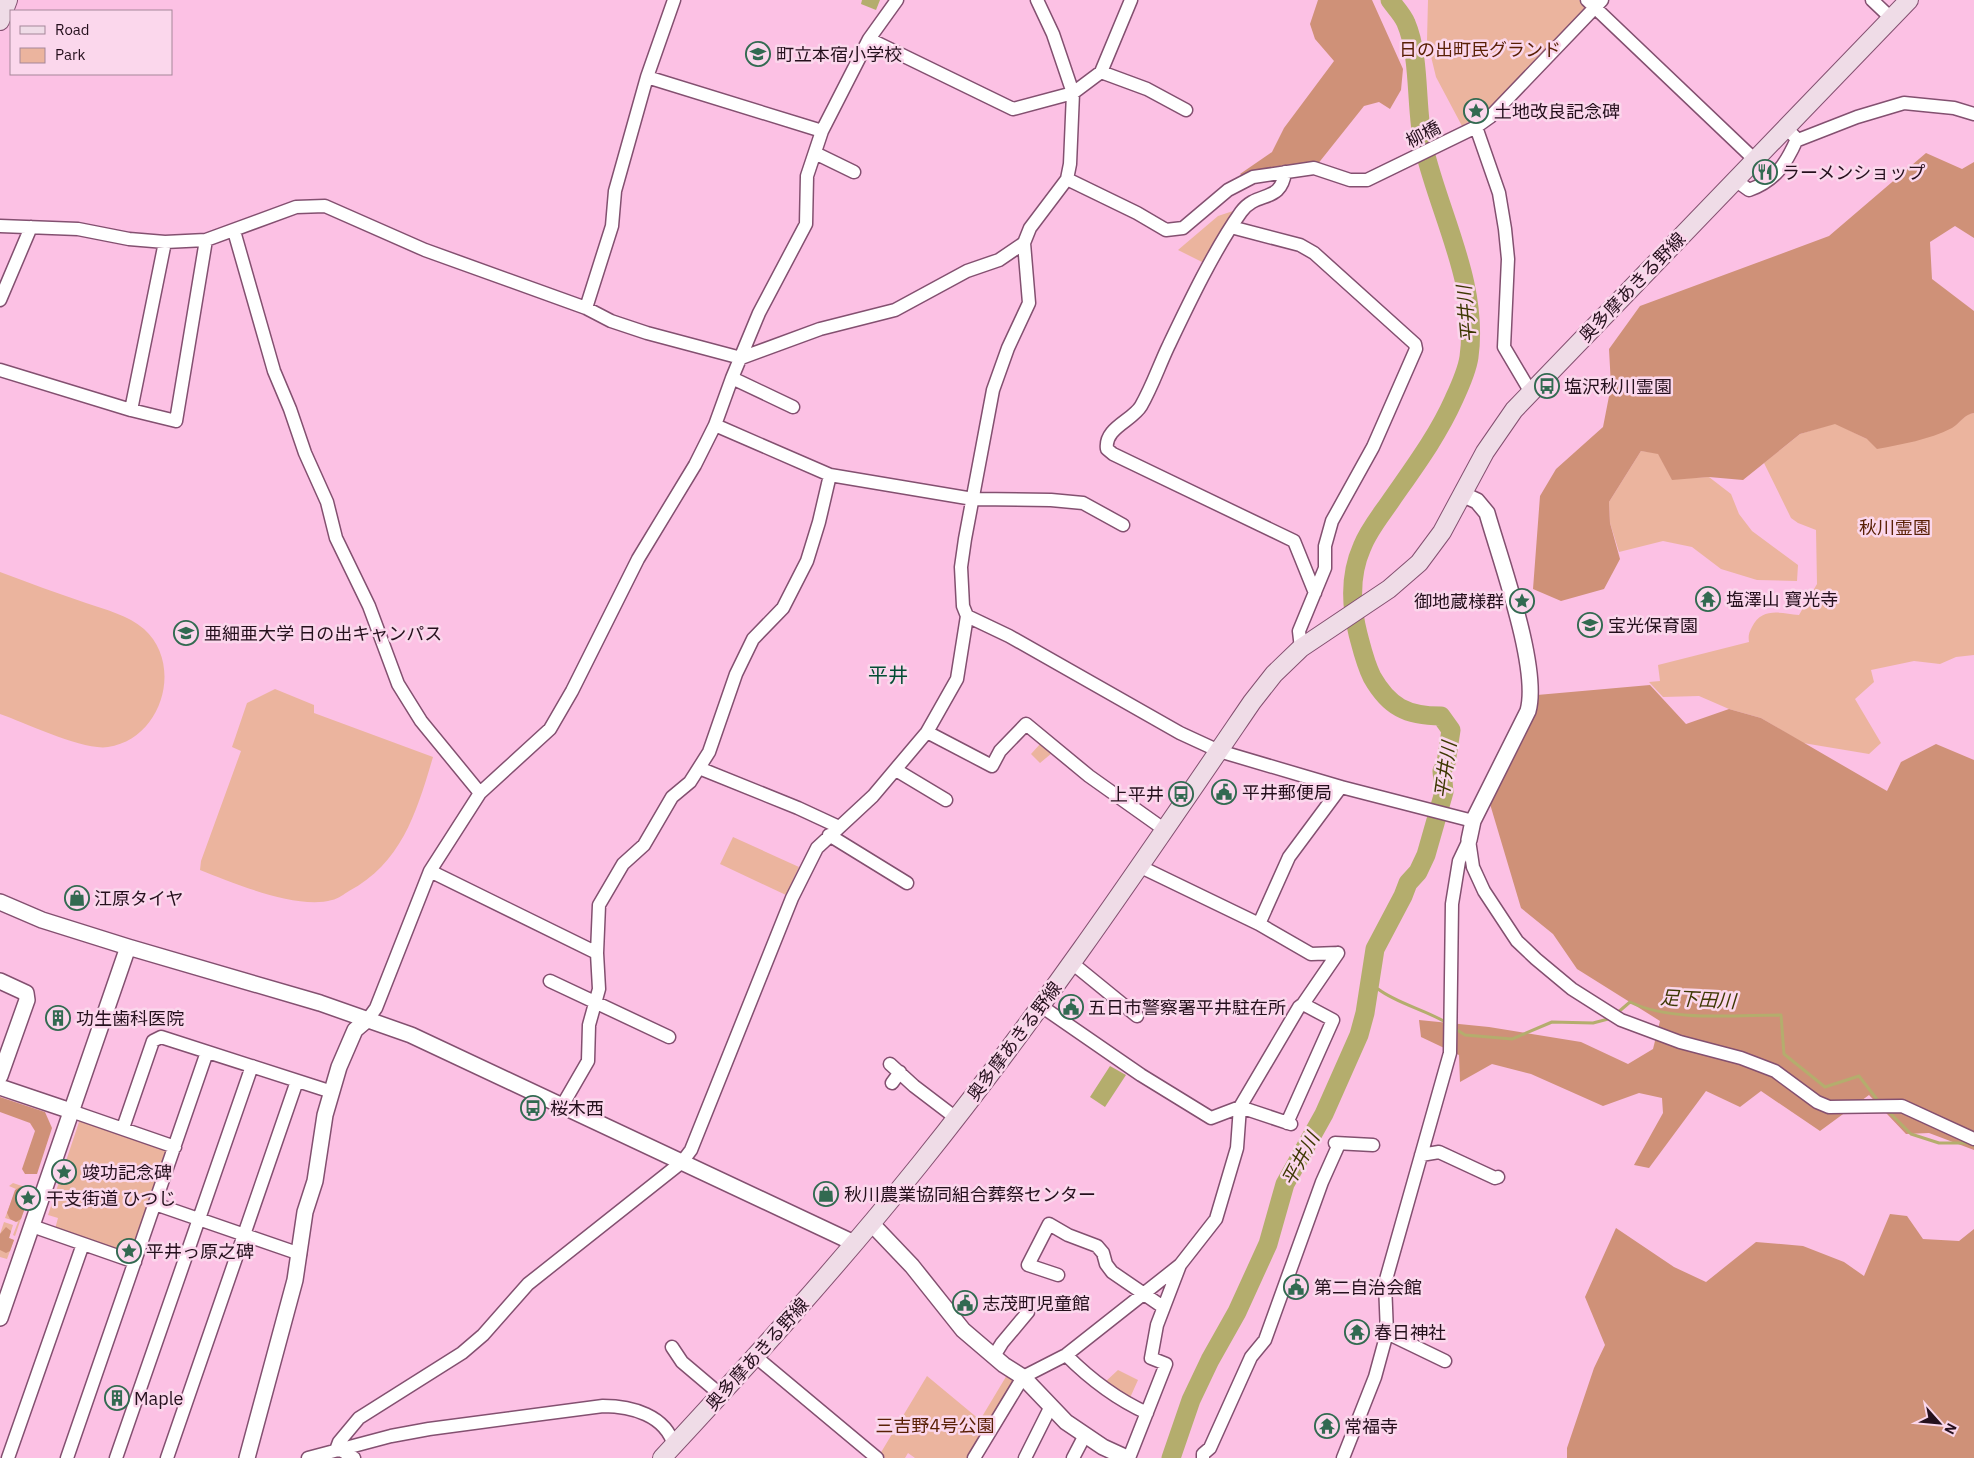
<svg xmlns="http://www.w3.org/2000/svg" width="1974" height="1458" viewBox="0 0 1974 1458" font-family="'IBM Plex Sans','Noto Sans JP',sans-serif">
	<rect width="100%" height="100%" fill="#fcc1e4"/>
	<path fill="#ebb49e" d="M 1428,0 L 1579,0 L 1586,7 L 1491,108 L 1462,126 L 1436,77 L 1427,40 Z
		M 1233,211 L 1206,264 L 1178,250 L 1218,216 Z
		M 1974,413 L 1974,655 L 1956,657 L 1940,664 L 1914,661 L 1871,670 L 1874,682 L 1855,699 L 1881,743 L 1869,754 L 1803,743 L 1761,718 L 1729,709 L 1699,696 L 1663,697 L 1649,682 L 1660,681 L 1658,665 L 1749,642 C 1748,635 1749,633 1752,627 C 1762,607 1780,613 1799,615 L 1817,584 L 1816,530 L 1798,523 L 1791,518 L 1764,463 L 1800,434 L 1835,423 L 1867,439 L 1954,426 L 1968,414 Z
		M 1641,451 L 1658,453 L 1672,479 L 1709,477 L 1731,494 L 1739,514 L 1752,531 L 1798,565 L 1797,581 L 1757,580 L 1721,569 L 1692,547 L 1663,541 L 1619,552 L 1610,523 L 1609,502 Z
		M 0,572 C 29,583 57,593 86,603 C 106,610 128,615 144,629 C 184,665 162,739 108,747 C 83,751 26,723 0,714 Z
		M 275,689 L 314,705 L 314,713 L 433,757 C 417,811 402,863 349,891 C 344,894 338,899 332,900 C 297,910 233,883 200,870 L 201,861 L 241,751 L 232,747 L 247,703 Z
		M 1041,743 L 1052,753 L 1040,763 L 1031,754 Z
		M 733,837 L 799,867 L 786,895 L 720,864 Z
		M 84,1119 L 165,1148 L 168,1152 L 133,1253 L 128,1255 L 55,1229 L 58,1218 L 48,1215 L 79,1122 Z
		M 13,1183 L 31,1189 L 15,1236 L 13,1235 L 18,1222 L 5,1218 L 16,1189 L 9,1186 Z
		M 4,1222 L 13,1225 L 9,1238 L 14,1240 L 7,1259 L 0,1257 L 0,1234 Z
		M 1118,1370 L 1138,1380 L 1129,1400 L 1104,1383 Z
		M 1007,1375 L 1015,1380 L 970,1458 L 915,1458 L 908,1453 L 905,1458 L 885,1458 L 880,1454 L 927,1376 L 980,1420 Z"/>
	<path fill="#cf9178" d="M 1318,0 L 1372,0 L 1403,69 L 1401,90 L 1390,109 L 1379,102 L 1364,106 L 1317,165 L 1252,185 L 1240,174 L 1272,152 L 1284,128 L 1334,61 L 1315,39 L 1310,24 Z
		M 1926,153 L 1962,169 L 1974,162 L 1974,238 L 1955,226 L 1930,242 L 1932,279 L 1974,311 L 1974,413 C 1965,414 1960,423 1952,428 C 1928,440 1903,444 1877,449 L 1867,439 L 1835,424 L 1800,434 L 1743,480 L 1709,477 L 1672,480 L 1658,454 L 1641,451 L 1609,502 L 1610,523 L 1620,559 L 1604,589 L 1561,601 L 1533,589 L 1540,496 L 1556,469 L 1603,427 L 1611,386 L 1609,349 L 1640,306 L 1829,236 Z
		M 1650,685 L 1686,724 L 1729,709 L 1761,718 L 1887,791 L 1901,762 L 1936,744 L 1974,760 L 1974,1150 L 1929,1133 L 1906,1134 L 1869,1095 L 1820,1131 L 1761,1091 L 1740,1107 L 1706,1091 L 1649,1168 L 1634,1165 L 1663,1113 L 1662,1098 L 1639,1093 L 1603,1106 L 1531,1074 L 1492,1064 L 1460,1082 L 1459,1055 L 1421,1037 L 1419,1020 L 1489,1027 L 1581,1042 L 1628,1064 L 1653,1049 L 1660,1021 L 1577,969 L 1553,934 L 1521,908 L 1490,804 L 1537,710 L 1537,695 Z
		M 0,1097 L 45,1112 L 52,1128 L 37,1174 L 25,1174 L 22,1169 L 35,1131 L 30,1123 L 0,1112 Z
		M 22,1186 L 28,1188 L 30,1194 L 21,1219 L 16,1222 L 10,1219 L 7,1213 L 15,1190 Z
		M 1890,1214 L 1907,1216 L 1923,1239 L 1959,1241 L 1974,1229 L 1974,1458 L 1567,1458 L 1567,1448 L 1594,1368 L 1605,1345 L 1585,1297 L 1616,1228 L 1674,1267 L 1706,1282 L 1756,1242 L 1803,1246 L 1844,1262 L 1864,1276 Z
		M 6,1227 L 11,1231 L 9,1238 L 14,1240 L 10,1251 L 6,1253 L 0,1250 L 0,1234 Z"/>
	<path fill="#b4ad6d" d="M 862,0 L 880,0 L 876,10 L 861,4 Z
		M 1110,1066 L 1126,1075 L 1105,1107 L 1090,1097 Z"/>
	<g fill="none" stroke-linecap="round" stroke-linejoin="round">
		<path stroke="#b4ad6d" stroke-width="3" d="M 1367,992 L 1378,989 C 1398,1004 1424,1009 1447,1023
			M 1616,1014 L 1630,1002 C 1671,1022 1735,1015 1781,1015 L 1784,1054 L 1825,1087 L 1859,1076 L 1879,1102
			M 1454,1028 L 1465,1035 L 1512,1039 L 1552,1022 L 1593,1023 L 1612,1018
			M 1887,1110 L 1911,1134 L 1939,1143 L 1972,1143 L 1974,1146"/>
		<path stroke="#b4ad6d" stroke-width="19" d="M 1171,1458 L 1191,1400 L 1210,1360 L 1237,1312 L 1268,1244 L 1285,1184 L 1324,1114 L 1359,1035 L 1365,1013 L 1375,949 L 1403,896 L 1408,883 L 1418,872 L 1426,855 L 1444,792 L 1442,771 L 1446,763 L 1451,730 L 1441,716 C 1407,716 1389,707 1372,677 C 1365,663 1362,649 1358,634 C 1351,606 1350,574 1362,547 C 1369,529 1382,514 1392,499 C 1415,466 1438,435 1454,399 C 1460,386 1467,371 1469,357 C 1479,284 1440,216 1424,148 C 1415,110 1421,58 1406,23 C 1403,15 1395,7 1390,0"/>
		<defs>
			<path id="minor" d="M 1587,0 L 1755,160
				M 1872,0 L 1892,19
				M 869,39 L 1013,109 L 1073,93 L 1101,72 L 1131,0
				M 1101,72 L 1147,89 L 1186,110
				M 647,77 L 822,131
				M 1476,127 L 1499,193 L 1505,229 L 1508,259 L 1504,347 L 1530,391
				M 1786,128 L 1798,140 L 1857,117 L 1904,103 L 1954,108 L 1974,114
				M 815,153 L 854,172
				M 1285,172 C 1281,204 1257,190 1241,212 C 1214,250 1188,305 1168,347 C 1159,366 1152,387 1141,406 C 1132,421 1104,428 1107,449 L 1113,454 L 1294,541 L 1315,593
				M 1067,179 L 1137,213 L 1166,230 L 1183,228 L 1228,190 L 1253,177 L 1314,168 L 1350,180 L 1367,180 L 1476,127 L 1490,117 L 1602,0
				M 1735,180 L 1749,190 C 1775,181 1786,164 1797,139
				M 0,226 L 78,229 L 129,239 L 165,242 L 206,240 L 296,207 L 325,206 L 425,250 L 586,308 L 611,321 L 647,333 L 741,358 L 820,329 L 895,310 L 967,271 L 999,260 L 1024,243
				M 1231,227 L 1300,245 L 1314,253 L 1415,344 L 1416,349 L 1373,447 L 1332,521 L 1325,546 L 1325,568 L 1299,631 L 1301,648
				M 234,231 L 274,371 L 290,409 L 305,453 L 327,502 L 336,538 L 369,606 L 398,684 L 421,721 L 480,793
				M 0,300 L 31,227
				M 586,308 L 612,226 L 615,191 L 647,77 L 674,0
				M 0,370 L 131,410 L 176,421 L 206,240
				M 732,378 L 793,407
				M 131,410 L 165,242
				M 715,425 L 830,475 L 973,499 L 1051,500 L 1083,503 L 1123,525
				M 967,616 L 1009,636 L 1180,733 L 1219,751 L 1341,787 L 1473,821
				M 927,732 L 992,766 L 1000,751 L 1026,724 L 1089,776 L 1165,830
				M 699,768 L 798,808 L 839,827
				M 896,770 L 946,800
				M 829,835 L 907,883
				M 1469,840 L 1473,867 L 1484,891 L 1517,941 L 1536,959 L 1572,989 L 1621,1020 L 1680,1042 L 1741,1058 L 1775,1071 L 1817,1102 L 1829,1107 L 1902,1106 L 1974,1139
				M 1141,867 L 1259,924 L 1311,954 L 1338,953
				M 430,871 L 597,953
				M 1259,924 L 1289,857 L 1341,787
				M 1072,963 L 1137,1016
				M 550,981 L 669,1037
				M 1041,1006 L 1141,1075 L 1211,1118 L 1240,1107 L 1291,1124
				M 368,1019 L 376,1008 L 430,871 L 480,793 L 550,729 L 572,691 L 638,559 L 695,465 L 715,425 L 732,378 L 759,313 L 806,224 L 807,176 L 822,131 L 869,39 L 897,0
				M 890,1064 L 914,1086 L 956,1118
				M 892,1083 L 900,1072
				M 562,1106 L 588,1061 L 589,1025 L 599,989 L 597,953 L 599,905 L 623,864 L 644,845 L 672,797 L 690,782 L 709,752 L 736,674 L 753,639 L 783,608 L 807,561 L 819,522 L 830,475
				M 71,1111 L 175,1147
				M 1287,1123 L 1333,1020 L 1303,1004
				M 123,1128 L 153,1041 L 161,1037 L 332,1092
				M 1335,1143 L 1373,1145
				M 1421,1155 L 1439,1152 L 1495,1178 L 1498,1177
				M 155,1204 L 300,1254
				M 32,1226 L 135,1262
				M 1058,1275 L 1028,1265 L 1049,1224 L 1068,1235 L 1097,1246 L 1103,1253 L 1106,1264 L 1112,1272 L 1163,1307
				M 1387,1333 L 1445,1361
				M 672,1347 L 682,1362 L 721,1395
				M 1066,1355 C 1090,1379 1116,1399 1147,1413
				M 994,1356 L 1002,1343 L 1028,1312
				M 756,1357 L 877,1458
				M 339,1449 L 354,1458
				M 336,1450 L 339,1442 L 359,1418 L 462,1353 L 483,1335 L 528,1284 L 682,1162 L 691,1150 L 792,898 L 817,848 L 873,796 L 927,732 L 957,679 L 967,616 L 963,606 L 961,567 L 965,539 L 993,390 L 1008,348 L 1029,303 L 1024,243 L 1030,228 L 1067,179 L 1070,164 L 1073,93 L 1053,34 L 1037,0
				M 8,1458 L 83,1244
				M 67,1458 L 207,1052
				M 116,1458 L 252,1066
				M 167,1458 L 297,1081
				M 308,1458 L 391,1436 L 429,1429 L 603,1406 C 631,1406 666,1415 674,1446
				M 974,1458 L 1023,1377 L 1066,1355 L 1180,1265 L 1216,1219 L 1237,1148 L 1240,1107 L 1299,1007 L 1303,1004 L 1338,953
				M 1025,1458 L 1051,1406
				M 1073,1458 L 1085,1435
				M 1129,1458 L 1166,1364 L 1151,1358 L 1157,1325 L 1180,1265
				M 1203,1458 L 1203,1454 L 1210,1448 L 1251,1357 L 1265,1340 L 1322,1182 L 1339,1144
				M 1343,1458 L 1375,1377 L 1387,1333 L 1385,1283 L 1450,1053 L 1452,904 L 1459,861 L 1469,840"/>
			<path id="tertiary" d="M 1462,494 L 1477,501 L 1487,513 C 1500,559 1540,668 1528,711 L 1473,821 L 1469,840
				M 0,902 L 42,920 L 128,947 L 320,1003 L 411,1035 L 854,1243
				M 0,981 L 26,993 L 27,1000 L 0,1076
				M 0,1087 L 71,1111
				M 871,1223 L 912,1266 L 963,1330 L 1004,1365 L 1023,1377 L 1066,1422 L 1103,1447 L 1127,1458
				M 0,1318 L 128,947
				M 247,1458 L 295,1280 L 305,1212 L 315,1181 L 325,1115 L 339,1067 L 355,1030 L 368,1019"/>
			<path id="secondary" d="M 0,21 L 8,0
				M 662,1458 C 751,1362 838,1266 920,1164 C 1039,1016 1145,859 1252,702 L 1274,674 L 1301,648 L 1389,589 L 1419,563 L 1442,532 L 1485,452 L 1514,410 L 1909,0"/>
		</defs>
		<use href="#minor" stroke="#835070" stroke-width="15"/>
		<use href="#tertiary" stroke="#835070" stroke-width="18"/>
		<use href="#secondary" stroke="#835070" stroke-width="20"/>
		<use href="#minor" stroke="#fff" stroke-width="12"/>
		<use href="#tertiary" stroke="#fff" stroke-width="15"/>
		<use href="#secondary" stroke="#efdce7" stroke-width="18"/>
	</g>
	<defs>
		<symbol id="school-ring" viewBox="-11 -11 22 22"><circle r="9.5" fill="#fbd7ec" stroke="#326a51" stroke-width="1.5"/><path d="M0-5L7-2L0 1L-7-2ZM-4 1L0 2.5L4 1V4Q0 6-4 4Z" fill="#326a51"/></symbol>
		<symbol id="sight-ring" viewBox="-11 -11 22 22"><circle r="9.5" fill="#fbd7ec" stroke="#326a51" stroke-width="1.5"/><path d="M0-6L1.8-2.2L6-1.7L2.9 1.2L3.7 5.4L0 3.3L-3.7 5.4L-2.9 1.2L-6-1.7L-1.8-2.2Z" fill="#326a51"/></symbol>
		<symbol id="restaurant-ring" viewBox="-11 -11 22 22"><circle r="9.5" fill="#fbd7ec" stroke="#326a51" stroke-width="1.5"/><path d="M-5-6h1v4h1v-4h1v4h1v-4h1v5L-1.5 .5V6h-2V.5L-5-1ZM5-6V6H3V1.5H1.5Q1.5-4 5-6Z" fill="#326a51"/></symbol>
		<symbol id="bus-ring" viewBox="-11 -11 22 22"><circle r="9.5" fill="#fbd7ec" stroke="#326a51" stroke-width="1.5"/><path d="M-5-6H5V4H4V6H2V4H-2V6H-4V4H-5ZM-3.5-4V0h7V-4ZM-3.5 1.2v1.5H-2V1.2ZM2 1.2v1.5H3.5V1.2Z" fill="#326a51"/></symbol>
		<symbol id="temple-ring" viewBox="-11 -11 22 22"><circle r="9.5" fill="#fbd7ec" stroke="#326a51" stroke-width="1.5"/><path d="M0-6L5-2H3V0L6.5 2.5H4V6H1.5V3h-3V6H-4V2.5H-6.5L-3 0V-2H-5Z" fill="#326a51"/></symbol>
		<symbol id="university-ring" viewBox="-11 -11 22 22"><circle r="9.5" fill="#fbd7ec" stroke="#326a51" stroke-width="1.5"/><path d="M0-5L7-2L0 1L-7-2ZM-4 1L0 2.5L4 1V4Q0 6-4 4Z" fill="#326a51"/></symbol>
		<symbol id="civic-ring" viewBox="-11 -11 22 22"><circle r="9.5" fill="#fbd7ec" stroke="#326a51" stroke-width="1.5"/><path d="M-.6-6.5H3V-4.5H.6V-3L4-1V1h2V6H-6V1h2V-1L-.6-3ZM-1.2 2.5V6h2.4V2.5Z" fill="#326a51"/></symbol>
		<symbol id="shop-ring" viewBox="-11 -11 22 22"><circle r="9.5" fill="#fbd7ec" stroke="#326a51" stroke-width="1.5"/><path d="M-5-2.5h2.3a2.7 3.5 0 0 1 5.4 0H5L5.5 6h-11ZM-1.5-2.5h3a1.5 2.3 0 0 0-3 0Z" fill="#326a51"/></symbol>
		<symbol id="building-ring" viewBox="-11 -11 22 22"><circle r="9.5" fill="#fbd7ec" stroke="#326a51" stroke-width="1.5"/><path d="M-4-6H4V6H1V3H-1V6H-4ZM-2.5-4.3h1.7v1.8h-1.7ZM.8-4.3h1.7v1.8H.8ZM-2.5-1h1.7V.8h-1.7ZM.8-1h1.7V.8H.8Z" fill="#326a51"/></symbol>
	</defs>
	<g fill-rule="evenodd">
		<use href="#school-ring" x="744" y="40" width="28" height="28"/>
		<use href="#sight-ring" x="1462" y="97" width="28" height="28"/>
		<use href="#restaurant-ring" x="1751" y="158" width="28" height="28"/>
		<use href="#bus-ring" x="1533" y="372" width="28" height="28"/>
		<use href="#temple-ring" x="1694" y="585" width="28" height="28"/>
		<use href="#sight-ring" x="1508" y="587" width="28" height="28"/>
		<use href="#school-ring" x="1576" y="611" width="28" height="28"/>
		<use href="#university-ring" x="172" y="619" width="28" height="28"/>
		<use href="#civic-ring" x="1210" y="778" width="28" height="28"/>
		<use href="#bus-ring" x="1167" y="780" width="28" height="28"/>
		<use href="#shop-ring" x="63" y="884" width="28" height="28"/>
		<use href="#civic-ring" x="1057" y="993" width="28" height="28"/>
		<use href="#building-ring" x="44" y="1004" width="28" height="28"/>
		<use href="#bus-ring" x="519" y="1094" width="28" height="28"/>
		<use href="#sight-ring" x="50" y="1158" width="28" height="28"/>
		<use href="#shop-ring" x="812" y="1180" width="28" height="28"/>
		<use href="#sight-ring" x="14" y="1184" width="28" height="28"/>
		<use href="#sight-ring" x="115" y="1237" width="28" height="28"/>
		<use href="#civic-ring" x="1282" y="1273" width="28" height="28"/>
		<use href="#civic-ring" x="951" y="1289" width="28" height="28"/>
		<use href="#temple-ring" x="1343" y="1318" width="28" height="28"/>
		<use href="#building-ring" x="103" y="1384" width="28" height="28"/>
		<use href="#temple-ring" x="1313" y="1412" width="28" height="28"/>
	</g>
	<g text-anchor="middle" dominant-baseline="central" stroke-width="5" stroke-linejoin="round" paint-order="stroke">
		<g font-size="18" fill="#592005" stroke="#fbd7ec">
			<text x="1480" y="49">日の出町民グランド</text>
			<text x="1895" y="527">秋川霊園</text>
			<text x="935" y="1425">三吉野4号公園</text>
		</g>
		<g font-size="18" fill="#25101d" stroke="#fbd7ec" text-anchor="start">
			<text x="776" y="54">町立本宿小学校</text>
			<text x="1494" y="111">土地改良記念碑</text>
			<text x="1782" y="172">ラーメンショップ</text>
			<text x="1564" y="386">塩沢秋川霊園</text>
			<text x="1726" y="599">塩澤山 寶光寺</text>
			<text x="1504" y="601" text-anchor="end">御地蔵様群</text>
			<text x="1608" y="625">宝光保育園</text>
			<text x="204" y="633">亜細亜大学 日の出キャンパス</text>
			<text x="1242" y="792">平井郵便局</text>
			<text x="1164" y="794" text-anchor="end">上平井</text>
			<text x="94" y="898">江原タイヤ</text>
			<text x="1088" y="1007">五日市警察署平井駐在所</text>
			<text x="76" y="1018">功生歯科医院</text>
			<text x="550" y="1108">桜木西</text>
			<text x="82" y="1172">竣功記念碑</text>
			<text x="844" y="1194">秋川農業協同組合葬祭センター</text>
			<text x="46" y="1198">干支街道 ひつじ</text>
			<text x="146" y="1251">平井っ原之碑</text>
			<text x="1314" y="1287">第二自治会館</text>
			<text x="982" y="1303">志茂町児童館</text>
			<text x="1374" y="1332">春日神社</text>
			<text x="134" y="1398">Maple</text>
			<text x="1344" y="1426">常福寺</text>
		</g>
		<g font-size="18" fill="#25101d" stroke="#fbd7ec">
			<text transform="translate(1423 134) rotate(-27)">柳橋</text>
			<text transform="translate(1632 287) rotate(-46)">奥多摩あきる野線</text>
			<text transform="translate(1014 1041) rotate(-53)">奥多摩あきる野線</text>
			<text transform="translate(757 1354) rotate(-48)">奥多摩あきる野線</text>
		</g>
		<g font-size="19" font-style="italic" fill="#3e3803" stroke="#fbd7ec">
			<text transform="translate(1466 314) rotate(-95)">平井川</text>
			<text transform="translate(1445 770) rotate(-82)">平井川</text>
			<text transform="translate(1698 999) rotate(3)">足下田川</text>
			<text transform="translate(1300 1159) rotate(-62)">平井川</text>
		</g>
		<g font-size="20" fill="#024d33" stroke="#fbd7ec">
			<text x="888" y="674">平井</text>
		</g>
	</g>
	<rect x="10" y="10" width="162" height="65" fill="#fbd7ec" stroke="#a58799"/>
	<rect x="20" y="26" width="25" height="8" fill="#efdce7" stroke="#a58799"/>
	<text x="55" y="35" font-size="15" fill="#25101d">Road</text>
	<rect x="20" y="48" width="25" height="15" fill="#ebb49e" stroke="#a58799"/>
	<text x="55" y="60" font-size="15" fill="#25101d">Park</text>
	<g transform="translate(1939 1423) rotate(117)" stroke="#fbd7ec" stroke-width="4" paint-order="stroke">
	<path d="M0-4L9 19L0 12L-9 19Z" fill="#25101d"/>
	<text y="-8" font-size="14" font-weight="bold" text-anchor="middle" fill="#25101d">N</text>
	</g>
</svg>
